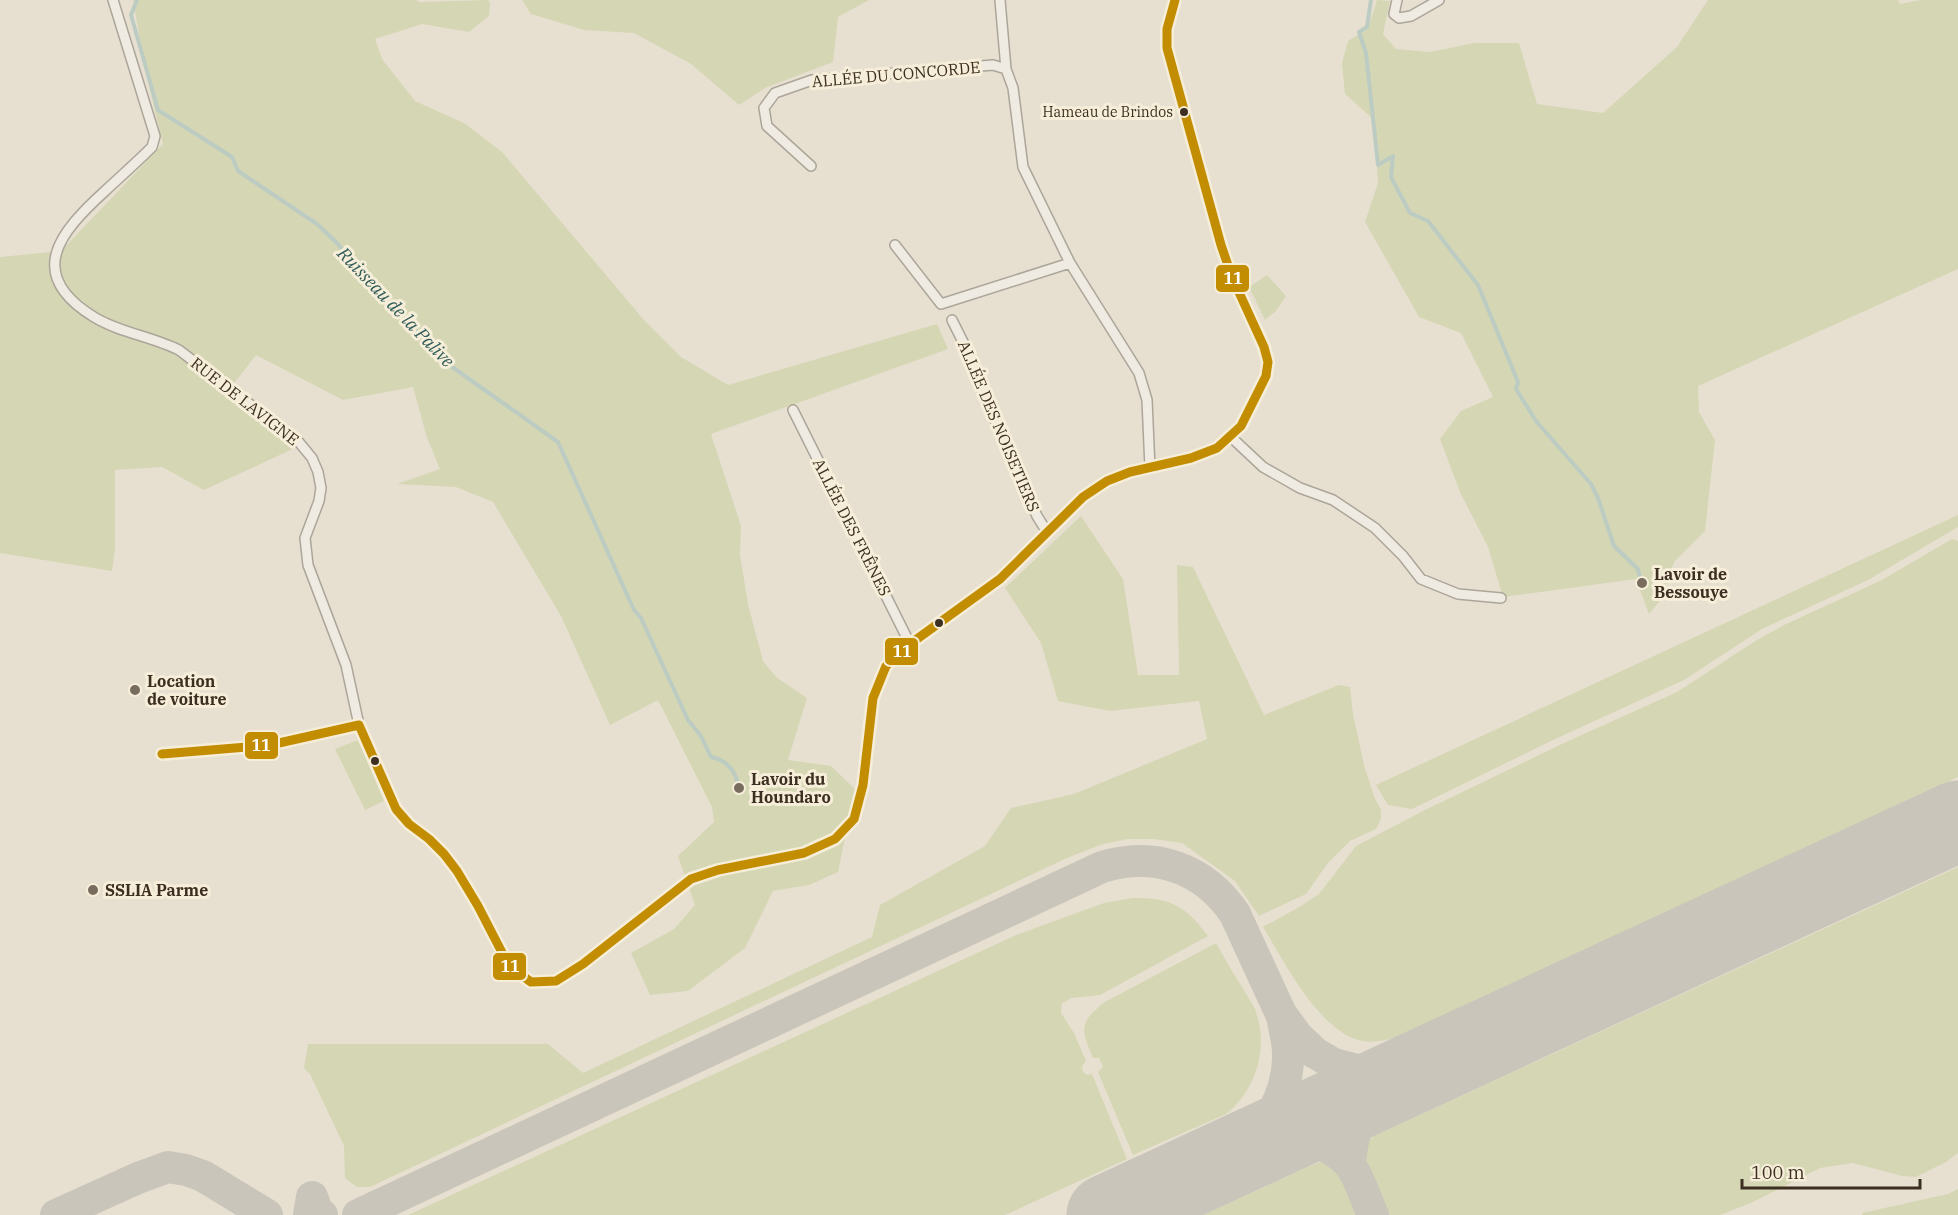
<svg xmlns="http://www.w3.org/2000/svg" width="1958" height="1215" viewBox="0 0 1958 1215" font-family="'IBM Plex Serif',serif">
	<rect width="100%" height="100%" fill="#e7e0d1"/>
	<path fill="#d5d6b4" d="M 133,0 L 416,0 L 420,2 L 488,0 L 490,3 L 489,16 L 469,32 L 422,24 L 375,39 L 382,59 L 415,101 L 464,123 L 502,152 L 644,320 L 681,357 L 728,385 L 937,324 L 948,349 L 711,434 L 741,526 L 740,555 L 748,604 L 763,661 L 776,677 L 807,698 L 788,760 L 831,766 L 855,789 L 838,872 L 809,885 L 773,891 L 745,948 L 688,991 L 650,995 L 631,953 L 674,929 L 695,905 L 678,856 L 714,822 L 712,807 L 658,700 L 610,725 L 561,616 L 493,502 L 456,487 L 397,484 L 440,469 L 427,438 L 413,387 L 343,400 L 256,355 L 225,395 L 272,426 L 297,447 L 204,490 L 162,467 L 115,470 L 115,548 L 112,571 L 0,553 L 0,257 L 61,251 L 163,144 L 146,74 Z
		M 522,0 L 869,0 L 838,17 L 833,62 L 765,88 L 739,105 L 691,64 L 634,33 L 584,30 L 531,14 Z
		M 1377,0 L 1390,1 L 1383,34 L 1396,49 L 1430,52 L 1474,43 L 1519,43 L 1537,104 L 1603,113 L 1677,47 L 1708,0 L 1898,0 L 1900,4 L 1920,0 L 1958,0 L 1958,269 L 1698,386 L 1699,412 L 1715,440 L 1705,531 L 1674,562 L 1660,601 L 1649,614 L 1636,579 L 1503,597 L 1488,547 L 1460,492 L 1440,439 L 1461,411 L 1493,397 L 1461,333 L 1419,317 L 1365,222 L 1378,183 L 1374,120 L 1345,94 L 1342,63 L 1348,41 L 1368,29 Z
		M 1267,275 L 1286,296 L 1276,311 L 1265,320 L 1249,287 Z
		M 1958,515 L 1958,527 L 1868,580 L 1762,629 L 1684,680 L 1553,740 L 1412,809 L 1388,805 L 1376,785 Z
		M 1081,516 L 1123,579 L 1138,675 L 1179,675 L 1177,565 L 1193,567 L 1264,715 L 1339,685 L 1350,687 L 1353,714 L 1364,765 L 1374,796 L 1381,810 L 1381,819 L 1376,829 L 1350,841 L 1328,863 L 1306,894 L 1259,916 L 1235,881 L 1182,843 L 1153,839 L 1127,839 L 1103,844 L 1067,858 L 370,1187 L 357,1187 L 345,1178 L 344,1146 L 310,1074 L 304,1068 L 308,1044 L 548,1044 L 583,1073 L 872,937 L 880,905 L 985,846 L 1011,808 L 1074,794 L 1207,739 L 1199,701 L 1110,711 L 1058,701 L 1041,643 L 1005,588 Z
		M 1952,539 L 1958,541 L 1958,777 L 1396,1038 C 1386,1040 1373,1043 1363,1041 C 1320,1034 1284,961 1263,927 L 1301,906 L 1319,894 L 1356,846 L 1425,810 L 1564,743 L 1677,692 L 1757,640 L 1784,625 L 1880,581 Z
		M 358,740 L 384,801 L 365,810 L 335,749 Z
		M 1958,867 L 1958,1153 L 1946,1162 L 1916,1177 L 1902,1176 L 1853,1163 L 1820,1168 L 1751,1203 L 1720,1215 L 1381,1215 L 1359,1168 C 1358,1153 1362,1145 1374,1136 Z
		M 1132,898 C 1171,898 1185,905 1208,936 L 1100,995 L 1072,998 L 1062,1003 L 1061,1013 L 1074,1033 L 1086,1061 L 1082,1066 L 1083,1072 L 1087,1075 L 1092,1074 L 1127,1159 L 1005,1215 L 408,1215 L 1016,935 L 1104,903 Z
		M 1216,943 C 1225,959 1234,975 1244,990 C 1248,998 1255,1006 1257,1015 C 1268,1051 1255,1091 1226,1114 L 1133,1155 L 1098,1072 L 1103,1067 L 1099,1058 L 1093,1058 C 1081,1029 1078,1023 1105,1002 Z
		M 1328,1159 C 1353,1173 1356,1190 1367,1215 L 1203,1215 L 1310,1166 Z
		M 1958,1189 L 1958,1215 L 1862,1215 L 1862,1213 L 1948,1194 Z"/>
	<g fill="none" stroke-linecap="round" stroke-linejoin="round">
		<path stroke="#bcccc2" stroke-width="4" d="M 137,0 L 131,15 L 158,110 L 232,157 L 238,171 L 317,224 L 338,244 L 362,275 L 448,364 L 558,442 L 634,610 L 641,618 L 688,720 L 701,736 L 711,757 C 727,760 736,772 739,788
			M 1371,0 L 1367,27 L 1359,32 L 1366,53 L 1378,165 L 1393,156 L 1391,177 L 1410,213 L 1428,221 L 1478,285 L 1518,382 L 1516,389 L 1536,421 L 1591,484 L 1598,498 L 1614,546 L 1638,569 L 1640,579"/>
		<path stroke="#cac5ba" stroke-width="32" d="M 1238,1151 C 1267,1130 1287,1096 1288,1059 C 1289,1045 1285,1031 1282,1017
			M 1241,1153 C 1255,1148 1270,1140 1285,1139 C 1308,1136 1334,1147 1349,1164 C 1358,1174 1367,1202 1373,1215
			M 1350,1165 C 1353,1114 1371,1098 1414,1074
			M 56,1215 L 138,1178 L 168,1167 L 186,1170 L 203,1176 L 267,1215
			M 309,1215 L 312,1197 L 317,1211 L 322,1215
			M 358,1215 L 1102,867 C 1155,851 1204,868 1235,914 L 1281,1014 L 1298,1037 L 1315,1053 L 1334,1064 L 1376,1075 L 1391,1075 L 1430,1066"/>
		<path stroke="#cac5ba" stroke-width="81" d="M 1107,1215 L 1958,821"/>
		<defs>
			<path id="street" d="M 113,0 L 155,136 L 152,147 C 137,162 121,176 105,191 C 60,232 24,274 94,317 C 118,332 153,337 179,350 L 298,441 L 312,458 L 318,472 L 321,488 L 319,501 L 305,538 L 308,565 L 346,665 L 359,725 L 396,809 L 409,824 L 429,839 L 444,854 L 457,871 L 478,906 L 501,953 L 509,966 L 531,982 L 556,981 L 583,964 L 691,879 L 718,870 L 804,853 L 835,839 L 854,819 L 863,785 L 873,698 L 886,666 L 910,644 L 1000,579 L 1083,497 L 1107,481 L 1130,472 L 1191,458 L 1217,448 L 1241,426 L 1266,376 L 1268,362 L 1264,347 L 1232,277 L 1221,245 L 1167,48 L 1167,29 L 1175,0
				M 1000,0 L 1006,69
				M 1397,0 L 1394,14 L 1399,18 L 1411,16 L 1439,0
				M 811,166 L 767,126 L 764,108 L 775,93 L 812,80 L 993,65 L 1006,69 L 1013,88 L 1023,167 L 1070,263 L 1139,373 L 1147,400 L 1150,468
				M 895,245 L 941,304 L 1070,263
				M 952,320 L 970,356 L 977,379 L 1037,516 L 1047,532
				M 793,410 L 910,644
				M 1231,437 L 1263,467 L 1300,488 L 1333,500 L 1375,528 L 1403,556 L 1421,579 L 1458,594 L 1501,598"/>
		</defs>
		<use href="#street" stroke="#aca599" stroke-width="12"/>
		<use href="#street" stroke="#efebe2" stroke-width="9"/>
		<defs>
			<path id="bus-1" d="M 359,725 L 396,809 L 409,824 L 429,839 L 444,854 L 457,871 L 478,906 L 509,966 L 531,982 L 556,981 L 583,964 L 691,879 L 718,870 L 804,853 L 835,839 L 854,819 L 863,785 L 873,698 L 886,666 L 910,644 L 1000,579 L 1083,497 L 1107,481 L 1130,472 L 1191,458 L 1217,448 L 1241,426 L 1266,376 L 1268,362 L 1264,347 L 1232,277 L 1221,245 L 1167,48 L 1167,29 L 1175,0
				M 162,754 L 270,745 L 359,725"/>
		</defs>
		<use href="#bus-1" stroke="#f6eed8" stroke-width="14"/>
		<use href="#bus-1" stroke="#c38d02" stroke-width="9"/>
	</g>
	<g fill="#3c2e21" stroke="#f6eed8" stroke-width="2">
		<circle cx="1184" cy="112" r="5"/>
		<circle cx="939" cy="623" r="5"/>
		<circle cx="375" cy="761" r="5"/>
	</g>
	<g fill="#786c5f" stroke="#f6eed8" stroke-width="2">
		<circle cx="1642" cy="583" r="6"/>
		<circle cx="135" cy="690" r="6"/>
		<circle cx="739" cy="788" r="6"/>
		<circle cx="93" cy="890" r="6"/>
	</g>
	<g text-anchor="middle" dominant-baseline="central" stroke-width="6" stroke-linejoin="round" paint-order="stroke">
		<g font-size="14" fill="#3c2e21" stroke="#f6eed8" text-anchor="end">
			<text x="1173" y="112">Hameau de Brindos</text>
		</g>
		<g font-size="16" fill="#3c2e21" stroke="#f6eed8">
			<text transform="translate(896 74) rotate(-5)">ALLÉE DU CONCORDE</text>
			<text transform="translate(245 401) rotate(38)">RUE DE LAVIGNE</text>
			<text transform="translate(999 426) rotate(67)">ALLÉE DES NOISETIERS</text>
			<text transform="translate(852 527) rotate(63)">ALLÉE DES FRÊNES</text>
		</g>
		<g font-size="16" font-weight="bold" fill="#3c2e21" stroke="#f6eed8" text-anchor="start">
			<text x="1654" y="574">Lavoir de<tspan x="1654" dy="18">Bessouye</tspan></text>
			<text x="147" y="681">Location<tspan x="147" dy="18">de voiture</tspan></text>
			<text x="751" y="779">Lavoir du<tspan x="751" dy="18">Houndaro</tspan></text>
			<text x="105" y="890">SSLIA Parme</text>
		</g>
		<g font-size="18" font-style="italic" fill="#305b59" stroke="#f6eed8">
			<text transform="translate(396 307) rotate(46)">Ruisseau de la Palive</text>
		</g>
	</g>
	<g stroke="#f6eed8" stroke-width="2">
		<rect x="1215" y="264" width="35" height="29" rx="6" fill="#c38d02"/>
		<rect x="884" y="637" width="35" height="29" rx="6" fill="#c38d02"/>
		<rect x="244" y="731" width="35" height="29" rx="6" fill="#c38d02"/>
		<rect x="492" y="952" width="35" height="29" rx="6" fill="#c38d02"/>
	</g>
	<g font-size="16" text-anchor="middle" font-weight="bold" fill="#fff">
		<text x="1233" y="284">11</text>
		<text x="902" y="657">11</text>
		<text x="261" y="751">11</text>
		<text x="510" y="972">11</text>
	</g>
	<path d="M1742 1179v9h178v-9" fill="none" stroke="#3c2e21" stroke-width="3"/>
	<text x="1751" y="1179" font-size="18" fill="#3c2e21" stroke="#f6eed8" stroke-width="4.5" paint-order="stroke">100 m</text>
</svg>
